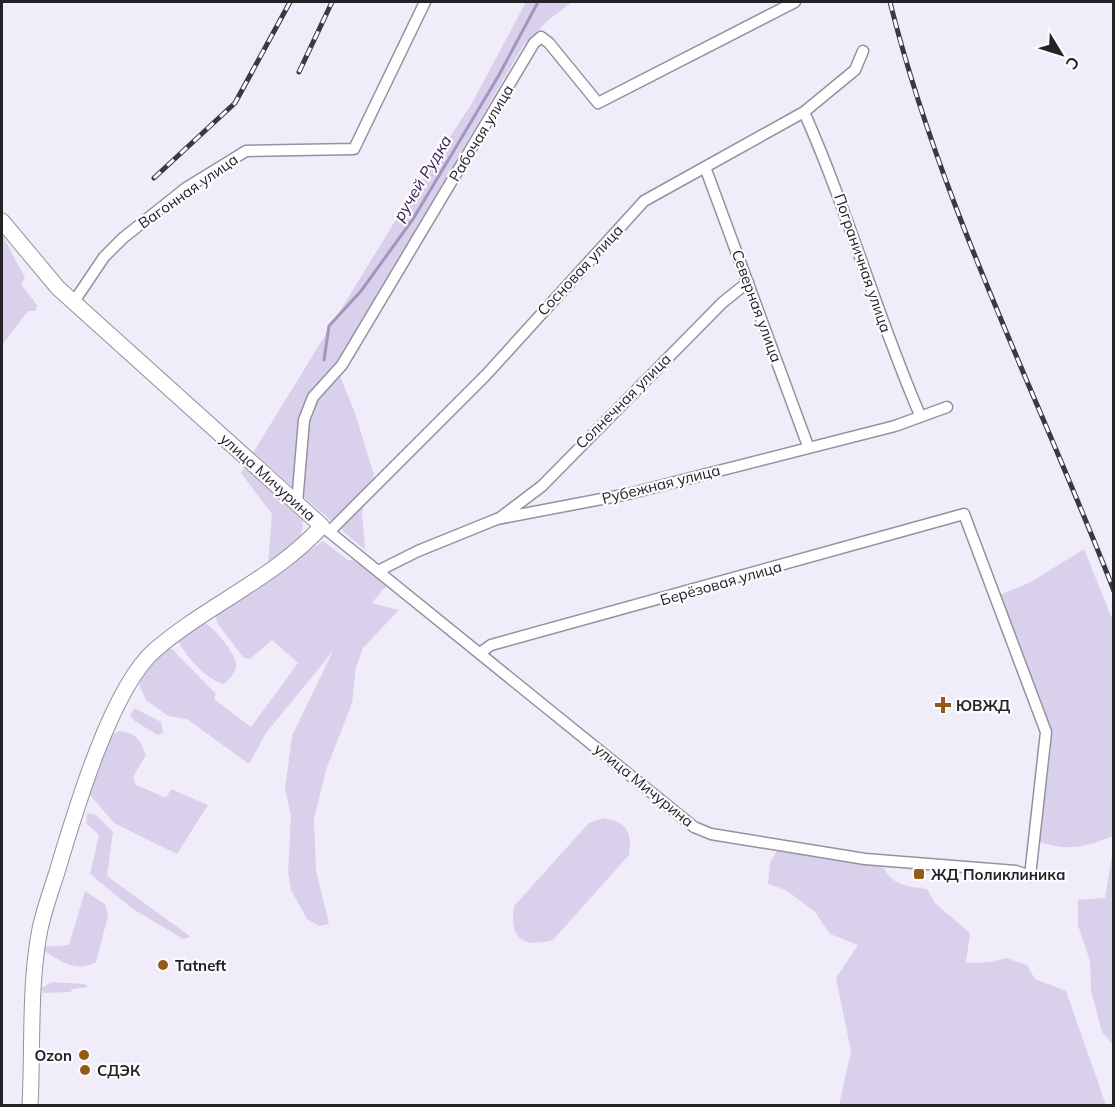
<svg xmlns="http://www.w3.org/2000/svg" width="1115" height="1107" viewBox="0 0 1115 1107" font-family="Mulish,sans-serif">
	<rect width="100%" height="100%" fill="#f0ecf9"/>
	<path fill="#d9d1ec" d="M 526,2 L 572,2 L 546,22 L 523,46 L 336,366 L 355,413 L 374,475 L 362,512 L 365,550 L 253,453 L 392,226 L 472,103 Z
		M 2,234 L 25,278 L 21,284 L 37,305 L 36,311 L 28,311 L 2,345 Z
		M 247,464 L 302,519 C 308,540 282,553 268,565 L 272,514 L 241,473 Z
		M 323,541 L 348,560 L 360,561 L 392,586 L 384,588 L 372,603 L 399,610 L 363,648 L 356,667 L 352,703 L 326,770 L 314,819 L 316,870 L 329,924 L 319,926 L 307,919 L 291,890 L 288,872 L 291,815 L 285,789 L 292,736 L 333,651 L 266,733 L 249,764 L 187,719 L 168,716 L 146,700 L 140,687 L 140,676 L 164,649 L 172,649 L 216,694 L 214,699 L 251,727 L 298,663 L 272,640 L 250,659 L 244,658 L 217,623 L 216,616 L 218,611 L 244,597 Z
		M 1084,549 L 1113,621 L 1113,836 C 1083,848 1070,851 1039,842 L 1051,748 L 1050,727 L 997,596 L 1031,582 Z
		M 203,623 C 212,624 235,653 236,663 C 237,671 230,679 224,684 C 205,679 187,657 178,641 Z
		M 134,708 L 161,722 L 163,733 L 158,735 L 136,722 L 130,716 Z
		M 119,731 C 136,733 140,739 146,755 L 133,777 L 136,785 L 166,798 L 171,789 L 208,805 L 177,854 L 114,823 L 89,794 L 110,736 Z
		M 87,813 L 96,815 L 113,832 L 107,876 L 191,937 L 183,939 L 133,909 L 90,874 L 99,835 L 86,823 Z
		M 603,818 C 628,823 632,831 629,855 L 553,940 C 523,948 509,939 514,906 L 589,823 Z
		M 777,850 L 883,867 C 893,886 907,886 927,889 L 935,903 L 970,933 L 966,963 L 992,962 L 1006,958 L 1027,965 L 1035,979 L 1066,991 L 1106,1105 L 839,1105 L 851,1051 L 836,978 L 858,945 L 830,934 L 815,912 L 786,890 L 768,884 L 770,863 Z
		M 1113,850 L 1114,850 L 1113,1045 L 1102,1032 L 1091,990 L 1090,961 L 1078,925 L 1078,900 L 1105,898 Z
		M 85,891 L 105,904 L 108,916 L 96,962 C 76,973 63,962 44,951 L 43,947 L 69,945 Z
		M 53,982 L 85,984 L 88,987 L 72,989 L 71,992 L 43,993 L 41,988 Z"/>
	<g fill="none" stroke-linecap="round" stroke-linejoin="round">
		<path stroke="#a196bb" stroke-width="3" d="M 324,360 L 329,326 L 361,291 L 413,219 L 499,75 L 538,2"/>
		<defs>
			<path id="minor" d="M 804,112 C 848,211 877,316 920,415
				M 705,167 L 808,446
				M 73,303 L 104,257 L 123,238 L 186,188 L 246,151 L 354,149 L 425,2
				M 297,503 L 304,420 L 313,397 L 342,365 L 534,43 L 541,37 L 549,43 L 598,103 L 795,2
				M 501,517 L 542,486 L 722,303 L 748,282
				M 322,526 L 694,827 L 711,834 L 865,859 L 1016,871 L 1030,876 L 1046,732 L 964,514 L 491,645 L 480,653
				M 329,532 L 486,375 L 644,201 L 804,112 L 855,70 L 863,51
				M 378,571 L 418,551 L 497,519 L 628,494 L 895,426 L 947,407"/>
			<path id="secondary" d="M 2,221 L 58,288 L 322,526 C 275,578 207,605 155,650 C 111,688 74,815 57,872 C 51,891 44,910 40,929 C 29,984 33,1049 30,1106"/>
		</defs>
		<use href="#minor" stroke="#95919d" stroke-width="13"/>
		<use href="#secondary" stroke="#95919d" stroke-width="17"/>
		<use href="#minor" stroke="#fff" stroke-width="10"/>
		<use href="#secondary" stroke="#fff" stroke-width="15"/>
		<defs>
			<path id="rail" d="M 890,2 C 941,206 1038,395 1114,591
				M 299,72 L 332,2
				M 154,178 L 235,103 L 290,2"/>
		</defs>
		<use href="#rail" stroke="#3b383e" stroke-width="5"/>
		<use href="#rail" stroke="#fcfbfe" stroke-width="3" stroke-dasharray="9" stroke-linecap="butt"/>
	</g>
	<g fill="#935a16" stroke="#fcfbfe" stroke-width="2">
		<path d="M940 696h6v6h6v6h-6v6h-6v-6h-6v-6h6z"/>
		<rect x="913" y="868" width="12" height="12" rx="3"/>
		<circle cx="163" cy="965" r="6"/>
		<circle cx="84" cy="1055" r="6"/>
		<circle cx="85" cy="1070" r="6"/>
	</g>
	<g text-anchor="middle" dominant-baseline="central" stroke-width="4.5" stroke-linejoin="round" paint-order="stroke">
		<g font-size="15" fill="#242227" stroke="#fcfbfe">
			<text transform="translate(481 133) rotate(-59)">Рабочая улица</text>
			<text transform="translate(188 191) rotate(-35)">Вагонная улица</text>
			<text transform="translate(863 263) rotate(71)">Пограничная улица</text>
			<text transform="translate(580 270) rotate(-47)">Сосновая улица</text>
			<text transform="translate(757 306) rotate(70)">Северная улица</text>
			<text transform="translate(623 401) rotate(-45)">Солнечная улица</text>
			<text transform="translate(268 477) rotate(42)">улица Мичурина</text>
			<text transform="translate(661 484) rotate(-14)">Рубежная улица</text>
			<text transform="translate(721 583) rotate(-16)">Берёзовая улица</text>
			<text transform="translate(644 785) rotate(39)">улица Мичурина</text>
		</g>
		<g font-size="15" font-weight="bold" fill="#242227" stroke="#fcfbfe" text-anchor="start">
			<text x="956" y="705">ЮВЖД</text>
			<text x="931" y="874">ЖД Поликлиника</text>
			<text x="175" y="965">Tatneft</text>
			<text x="72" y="1055" text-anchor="end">Ozon</text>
			<text x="97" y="1070">СДЭК</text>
		</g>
		<g font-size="16" font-style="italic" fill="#342151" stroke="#fcfbfe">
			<text transform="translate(422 178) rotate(-59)">ручей Рудка</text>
		</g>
	</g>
	<rect width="1115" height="1107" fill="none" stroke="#242227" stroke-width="6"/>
	<g transform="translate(1061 54) rotate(128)" stroke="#fcfbfe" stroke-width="4.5" paint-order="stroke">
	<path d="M0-4.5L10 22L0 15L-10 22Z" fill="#242227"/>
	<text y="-9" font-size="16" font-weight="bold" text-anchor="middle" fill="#242227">С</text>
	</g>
</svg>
